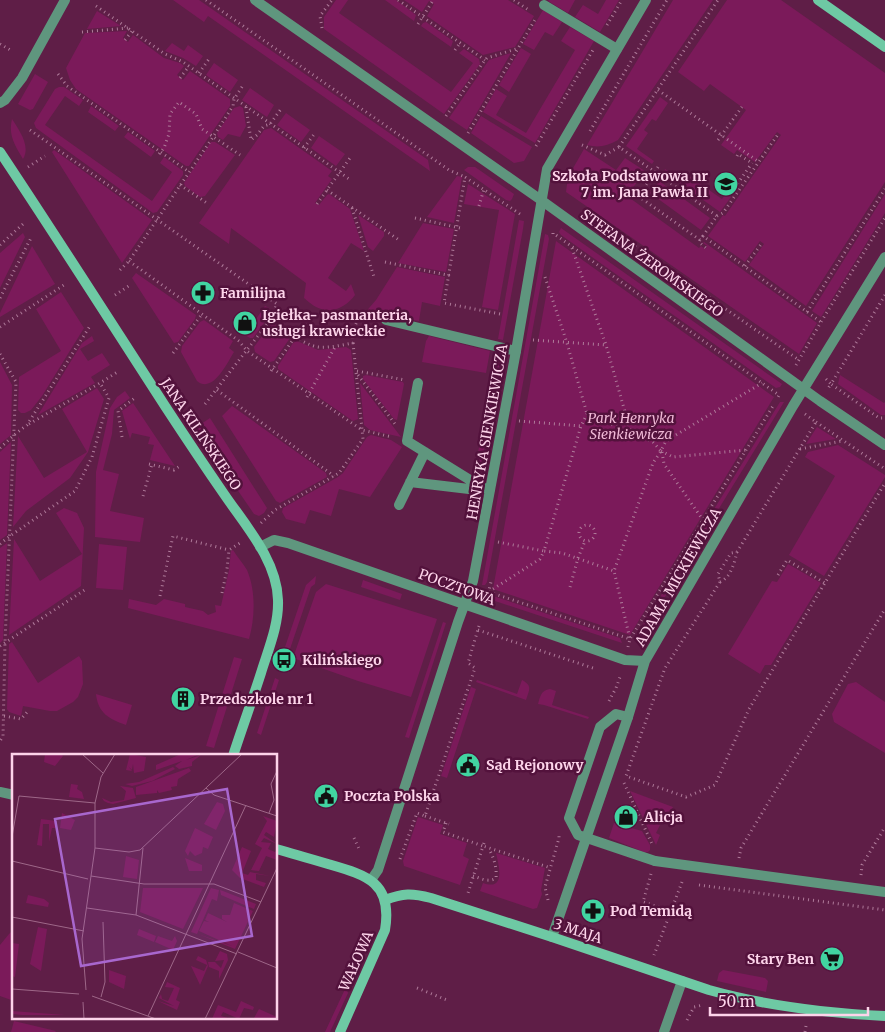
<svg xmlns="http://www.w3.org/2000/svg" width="885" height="1032" viewBox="0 0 885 1032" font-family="Merriweather,serif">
	<rect width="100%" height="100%" fill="#5f1e47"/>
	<path fill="#7b1a5a" d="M 173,0 L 199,0 L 428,160 L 430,171 L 208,16 L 204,22 Z
		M 336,0 L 348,0 L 339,13 L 451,92 L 473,63 L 459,53 L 464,49 L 479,59 L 480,64 L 444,114 L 324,29 L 324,17 Z
		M 385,0 L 396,0 L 416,15 L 414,21 Z
		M 404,0 L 508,0 L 534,16 L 515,47 L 483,55 L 427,16 L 434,4 L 429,1 L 422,12 Z
		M 549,0 L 575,0 L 568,13 L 548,1 Z
		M 606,0 L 619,0 L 600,32 L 575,17 L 583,5 L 598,14 Z
		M 673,0 L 713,0 L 618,140 C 607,146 599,148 587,145 Z
		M 727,0 L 781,0 L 885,73 L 885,182 L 806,306 L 749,265 L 764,244 L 760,241 L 745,262 L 708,236 L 723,215 L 725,216 L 781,135 L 777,132 L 755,162 L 737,150 L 734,154 L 721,145 L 746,110 L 710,84 L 704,91 L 678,72 Z
		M 543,10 L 562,22 L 553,36 L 545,32 L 534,50 L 523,44 Z
		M 97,11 L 121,26 L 87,29 Z
		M 426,22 L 453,41 L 451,47 L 421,26 L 423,23 Z
		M 570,27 L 594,41 L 535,143 L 483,112 L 496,89 L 507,96 L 496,115 L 526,133 L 575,50 L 561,41 Z
		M 127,31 L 123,38 L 128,42 L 133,35 L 164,58 L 180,63 L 184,66 L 177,75 L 183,80 L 190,71 L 230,99 L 230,106 L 189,166 L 186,166 L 76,89 L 70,80 L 66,68 L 85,33 Z
		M 172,43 L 184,51 L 188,45 L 203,56 L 196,66 L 183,58 L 165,51 Z
		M 521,48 L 531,54 L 509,92 L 499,85 Z
		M 511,53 L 467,130 L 449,118 L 489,60 Z
		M 214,63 L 238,80 L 230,92 L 206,75 Z
		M 35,74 L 48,82 L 33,109 L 30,110 L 18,104 Z
		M 59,87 L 64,87 L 83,100 L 79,106 L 65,96 L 45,125 L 152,201 L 172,172 L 160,163 L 164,157 L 183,171 L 183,175 L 157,212 L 153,213 L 36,128 L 34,123 L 55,89 Z
		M 250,88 L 274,105 L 267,117 L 242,100 Z
		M 660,97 L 668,103 L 656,121 L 652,119 L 644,130 L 648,133 L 637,149 L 654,161 L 652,164 L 626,146 Z
		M 91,106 L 119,126 L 115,131 L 88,112 Z
		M 240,106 L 243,108 L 246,126 L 240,137 L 228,134 L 223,140 L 218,137 L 217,133 L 234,108 Z
		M 286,113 L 310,130 L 301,142 L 277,125 Z
		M 481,116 L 532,147 L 524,161 L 514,163 L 471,133 Z
		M 12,119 C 19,130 31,146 23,159 C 15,146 8,135 12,119 Z
		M 271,128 L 332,171 L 328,176 L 332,179 L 315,203 L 319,205 L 327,195 L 329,194 L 350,209 L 364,251 L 351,243 L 328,278 L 346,291 L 351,284 L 355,295 C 348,305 333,314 321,309 C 314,307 309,302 304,298 L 306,283 L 231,228 L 229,244 L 199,223 L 264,130 Z
		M 128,132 L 155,151 L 151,157 L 124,137 Z
		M 319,136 L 345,154 L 336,166 L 311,148 Z
		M 211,142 L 215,142 L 235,155 L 205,196 L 200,197 L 185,186 L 184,183 Z
		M 584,149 L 616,170 L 625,158 L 645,171 L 627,196 L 699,248 L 701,246 L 705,249 L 707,246 L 703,243 L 704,242 L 817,323 L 799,354 L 566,192 L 568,177 Z
		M 54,150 L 152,220 L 122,263 L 52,152 Z
		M 468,167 L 475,167 L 514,194 L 512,199 L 510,201 L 506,200 L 464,170 Z
		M 665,169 L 682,180 L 686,174 L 722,199 L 726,194 L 731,197 L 720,212 L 664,172 Z
		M 457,176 L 462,177 L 454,223 L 427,217 Z
		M 659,181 L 710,218 L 701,230 L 650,193 Z
		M 468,184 L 515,214 L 498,310 L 482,307 L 499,210 L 464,204 Z
		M 885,194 L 885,213 L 821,317 L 812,311 Z
		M 358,215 L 384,232 L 384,236 L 373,251 L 368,247 Z
		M 519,220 L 524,221 L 523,229 L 503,340 L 498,339 Z
		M 423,223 L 454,229 L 446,272 L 398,263 Z
		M 561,228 L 782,384 L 780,387 L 776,388 L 561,235 L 559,232 Z
		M 23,233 L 25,237 L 0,288 L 0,253 Z
		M 545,234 L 548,235 L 549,239 L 487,582 L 485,585 L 482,585 Z
		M 556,241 L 774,397 L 630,635 L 493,589 Z
		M 32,246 L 55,284 L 0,317 L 0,313 Z
		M 397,267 L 445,277 L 440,306 L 422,302 L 419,321 L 385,315 L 382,320 L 363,315 L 376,300 Z
		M 136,273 L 196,315 L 195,319 L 178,342 L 174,343 L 132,278 Z
		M 61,292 L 84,328 L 42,396 L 31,410 L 25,413 L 21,413 L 18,410 L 19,377 L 61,351 L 36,309 Z
		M 265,306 L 269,308 L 270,312 L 269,316 L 253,338 L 250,338 L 245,335 Z
		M 204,320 L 233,341 L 229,348 L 234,352 C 227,363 213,394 197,381 L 181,352 L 182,346 L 200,322 Z
		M 271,324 L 274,324 L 290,335 L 290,338 L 274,361 L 270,362 L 255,352 L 254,347 Z
		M 92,336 L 94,341 L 80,349 L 88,361 L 102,353 L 110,365 L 91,377 L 95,383 L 38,415 L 82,343 Z
		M 429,336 L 490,351 L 486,373 L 422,362 L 426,341 Z
		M 297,341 L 318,350 L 346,347 L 351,350 L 358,419 L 353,421 L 278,369 L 278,366 L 293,343 Z
		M 495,355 L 501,356 L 479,478 L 474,476 Z
		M 0,362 L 12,385 L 11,435 L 0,444 Z
		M 366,375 L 403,382 L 404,384 L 397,420 L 394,419 L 363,379 L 363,376 Z
		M 840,375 L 884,403 L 885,402 L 885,415 L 881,415 L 838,384 Z
		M 360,383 L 401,437 L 370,430 L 364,425 Z
		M 97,388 L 104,399 L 88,452 L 70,478 L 26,511 L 13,527 L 18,436 L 44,478 L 87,452 L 62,409 Z
		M 125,391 L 130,398 L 114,410 L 112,434 L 103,470 L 119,474 L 110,511 L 144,518 L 140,542 L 95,537 L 96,472 L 110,408 L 117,397 Z
		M 780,402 L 784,402 L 638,641 L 636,636 Z
		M 133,403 L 175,466 L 150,460 L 154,445 L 148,444 L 150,437 L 132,433 L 130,439 L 122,411 Z
		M 232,406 L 326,473 L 327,477 L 280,503 L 276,501 L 222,416 Z
		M 210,418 L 267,508 L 264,513 L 259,516 L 254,514 L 195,428 Z
		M 817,427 L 836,439 L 806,444 Z
		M 371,435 L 391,440 L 402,447 L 370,497 L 339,489 L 331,516 L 310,510 L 305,524 L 286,519 L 282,512 L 283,508 L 338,477 L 343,473 L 367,437 Z
		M 11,442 L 7,535 L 0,540 L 0,452 Z
		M 838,445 L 885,475 L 885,477 L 824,576 L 789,555 L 835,476 L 805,457 L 808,452 Z
		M 64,508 L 77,513 L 84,528 L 81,586 L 9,635 L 14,539 L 40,581 L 82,554 L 56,513 Z
		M 7,543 L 3,640 L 0,643 L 0,548 Z
		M 99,544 L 127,547 L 123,590 L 96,588 Z
		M 233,550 C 237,557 243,563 247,570 C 256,591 255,618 249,639 L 128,608 L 129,599 L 156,605 L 164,599 L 185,604 L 185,607 L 203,611 L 208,615 L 216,612 L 215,605 L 221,606 L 229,570 L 231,551 Z
		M 788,564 L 821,583 L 771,665 L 765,665 L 760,674 L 728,654 L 772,581 L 777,582 Z
		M 316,576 L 315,584 L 311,587 L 290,649 L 285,647 L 306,585 Z
		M 363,580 L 402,594 L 400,600 L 361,587 Z
		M 326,584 L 437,619 L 411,697 L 358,681 L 293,658 L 316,592 Z
		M 493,596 L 620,638 L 622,643 L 489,599 Z
		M 443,622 L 446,623 L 409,738 L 405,737 Z
		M 12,642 L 38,683 L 79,656 L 82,661 L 83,684 L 78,697 L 73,702 L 57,711 L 50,711 L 23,706 L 21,716 L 9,712 L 7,709 L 9,644 Z
		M 234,657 L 242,659 L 214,748 L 206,746 Z
		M 275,678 L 279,680 L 261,735 L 257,733 Z
		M 477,680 L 517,694 L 522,680 C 533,686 529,690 526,700 L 476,682 Z
		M 856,682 L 885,702 L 885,753 L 834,722 L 832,714 L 848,684 Z
		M 471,687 L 476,689 L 447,778 L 441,776 Z
		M 550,689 L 556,691 L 552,705 L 589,717 L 588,719 L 544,705 L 538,704 C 540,697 541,690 550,689 Z
		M 96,694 L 132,705 L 126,725 C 109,719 98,713 96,694 Z
		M 630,791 L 673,807 L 666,820 L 663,819 L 656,833 L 660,835 L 656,845 Z
		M 418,817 L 443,825 L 440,834 L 467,843 L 463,856 L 469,859 L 460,885 L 404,866 L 403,861 Z
		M 614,823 L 642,831 L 650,845 L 650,850 L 648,852 L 644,852 L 609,838 Z
		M 496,853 L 545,868 L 541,890 L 542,894 L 537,908 L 533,909 L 480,891 L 483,883 C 506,891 499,866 496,853 Z
		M 14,929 L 14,1001 L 0,996 L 0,945 L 9,934 Z
		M 723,970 L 765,978 L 768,981 L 766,992 L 717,981 L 719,973 Z
		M 346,987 L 348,993 L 330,1032 L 325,1032 Z
		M 14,1021 L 56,1031 L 55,1032 L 11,1032 Z"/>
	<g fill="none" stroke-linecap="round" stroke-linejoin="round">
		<path stroke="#af7b9a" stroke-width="3" stroke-dasharray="1 4" stroke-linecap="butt" d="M 206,0 L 449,170 L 465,177
			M 398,0 L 485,60
			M 514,0 L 530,11
			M 96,6 L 165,54 L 183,62 L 349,179
			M 418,24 L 432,2
			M 607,25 L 622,0
			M 322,28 L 320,16 L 332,0
			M 82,32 L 128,28
			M 125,40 L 132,31
			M 0,44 L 12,51
			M 455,50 L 460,43
			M 199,73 L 209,59
			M 58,74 L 67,86 L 189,172
			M 180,78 L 189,66
			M 658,90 L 759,162
			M 246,107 L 251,140 L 257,135 L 264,126 L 270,124 L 281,109
			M 446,116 L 485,60 L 487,58 L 516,49
			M 30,130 L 277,304 L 271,319 L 205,404
			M 590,131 L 667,0
			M 468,133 L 536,18
			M 718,140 L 742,107
			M 582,145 L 605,155 L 619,147
			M 536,146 L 593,50
			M 304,148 L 315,133
			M 159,154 L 164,148 L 169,134 L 170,114 L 179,102 L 196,114 L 202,129 L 240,155
			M 737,156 L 738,154 L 752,163
			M 28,167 L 45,156
			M 658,167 L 655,172 L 619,147 L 718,0
			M 180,185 L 207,203
			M 327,190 L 399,240
			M 728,191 L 731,193 L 752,163
			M 317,204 L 350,158
			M 479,206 L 484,189
			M 352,208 L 374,277
			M 717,216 L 723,213 L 779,133
			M 415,218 L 460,228
			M 615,232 L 799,360
			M 553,234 L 553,233 L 762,383 L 779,395 L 777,399
			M 703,236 L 700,240 L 638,196 L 655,172 L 717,216 L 703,236 L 821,322
			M 700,240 L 699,242 L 706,248
			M 0,245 L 23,224
			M 572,248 L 606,345 L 631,433
			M 129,261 L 239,341 L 247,351 L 362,430 L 392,437
			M 385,262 L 452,276
			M 745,266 L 762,243
			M 120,270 L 129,261 L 213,137 L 233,106 L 234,99 L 244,84
			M 545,277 L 567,343 L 587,414 L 653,442 L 661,451 L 666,441 L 762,383
			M 115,295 L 130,285
			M 885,295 L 831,384 L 879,418 L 885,418
			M 0,298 L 32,236
			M 807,312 L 885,189
			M 500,314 L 444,303 L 465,177 L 523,216
			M 271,319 C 282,328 304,345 318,347 C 330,348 342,345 353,343 C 352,331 354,325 361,316 L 373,319
			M 0,327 L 64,285
			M 533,340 L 606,345
			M 173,353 L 202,314
			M 0,354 L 16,382 L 5,642 L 3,736 L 0,741
			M 796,365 L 821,322 L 885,218
			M 271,371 L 295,337
			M 357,371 L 405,380
			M 358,375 L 395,424
			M 826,379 L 831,384 L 827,390
			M 217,390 L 334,476
			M 307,397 L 335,347
			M 805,414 L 816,422 L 737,552 L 731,553 L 718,574 L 720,582 L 665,668 L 626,776 L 686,797 L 715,785 L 749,709 L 885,483
			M 519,421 L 581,426
			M 816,422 L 885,469
			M 29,424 L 100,383 L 119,371
			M 122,437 L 118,411 L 136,397
			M 0,448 L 14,435 L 27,425 L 90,326
			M 800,449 L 842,441
			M 661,451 L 673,457 L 746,450
			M 662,452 L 664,464 L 703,520
			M 149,464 L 174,470 L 180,466
			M 143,496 L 152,464
			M 261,523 L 275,510 L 339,473 L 363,439 L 353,343
			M579 533a8 8 0 1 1 16 0a8 8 0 1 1-16 0Z
			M 498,542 L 544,551 L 581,426 L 587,414
			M 0,544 L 10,536 L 75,491 L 92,457 L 109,398 L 100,383
			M 778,575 L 787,560 L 825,583
			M 720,582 C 731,577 734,564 737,552
			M 570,587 L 578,558 L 585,541
			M 489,592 L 630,639 L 773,406
			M 489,592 L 493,589 L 540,559 L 544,551 L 562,553 L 614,571
			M 222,593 L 227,569 L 229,550 L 240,543
			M 160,596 L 173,536 L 229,550
			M 487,598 L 491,582
			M 478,630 L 596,669
			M 0,646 L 86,589
			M 628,647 L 630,639 L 614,571 L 653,463 L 661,451
			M 609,701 L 616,688 L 620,677
			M 4,716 L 21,719 L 28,711
			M 624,783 L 652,844
			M 425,816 L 449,824
			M 446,823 L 443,832 L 483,846 L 468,893
			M 354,838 L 360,851
			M 484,843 L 483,846 L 551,868
			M 739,858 L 741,848 L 885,609
			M 400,859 L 417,813 L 425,816 L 475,668 L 468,663 L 479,626
			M 651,874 L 643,902 L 671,911 L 654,955
			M 861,875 L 862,865 L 885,827
			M 473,876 C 480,878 489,883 496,878 C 497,868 494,858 489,849
			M 699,885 L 885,910
			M 548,900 L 545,887 L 559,838 L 559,833
			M 671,911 L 682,882 L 685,883
			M 417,988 L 447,1000
			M 687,1020 L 694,1007 L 703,1005
			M 805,1032 L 806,1026"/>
		<path stroke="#5f967e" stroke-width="10" d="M 544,5 L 617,49
			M 386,320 L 516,351
			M 418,383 L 407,441 L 470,480 L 478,487 L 490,489
			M 410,482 L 469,489 L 478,487
			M 399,505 L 425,452
			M 628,717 L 616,714 L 600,727 L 569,818 L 578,835 L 655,861"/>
		<path stroke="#5f967e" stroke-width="10" d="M 255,0 L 541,200 L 820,401 L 885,445
			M 0,103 L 5,100 L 22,78 L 65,0
			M 260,547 L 274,540 L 288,543 C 400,582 513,621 625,660 L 645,661
			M 0,792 L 14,795
			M 655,861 L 885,892
			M 371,880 L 378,870 L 458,622 L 473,581 L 516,351 L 547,169 L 646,0
			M 552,937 L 628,717 L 645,661 L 793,406 L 885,257
			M 664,1032 L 682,981"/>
		<path stroke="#6ec9a4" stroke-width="10" d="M 818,0 L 885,47
			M 0,152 C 56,236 110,321 165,406 C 184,435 204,465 224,494 C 245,525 277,560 278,600 C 279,625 268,650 261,673 C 252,701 242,728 233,756
			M 276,849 C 294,854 311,859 328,864 C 366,875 393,882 385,930 L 340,1032
			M 385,900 C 403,893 412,893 431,898 L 552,937 L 709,990 C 766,1006 826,1013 885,1016"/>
	</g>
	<defs>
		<symbol id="school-disc" viewBox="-11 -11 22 22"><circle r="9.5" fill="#41d4a1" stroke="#53123c"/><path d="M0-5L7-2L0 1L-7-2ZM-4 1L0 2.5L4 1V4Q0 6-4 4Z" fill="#111"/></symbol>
		<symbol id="pharmacy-disc" viewBox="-11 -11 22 22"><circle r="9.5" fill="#41d4a1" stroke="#53123c"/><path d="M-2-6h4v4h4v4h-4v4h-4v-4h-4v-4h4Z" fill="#111"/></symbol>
		<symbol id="shop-disc" viewBox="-11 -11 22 22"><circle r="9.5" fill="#41d4a1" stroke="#53123c"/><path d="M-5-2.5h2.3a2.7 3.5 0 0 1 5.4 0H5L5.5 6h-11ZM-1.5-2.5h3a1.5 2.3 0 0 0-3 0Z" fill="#111"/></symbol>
		<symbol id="bus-disc" viewBox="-11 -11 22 22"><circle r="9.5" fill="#41d4a1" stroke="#53123c"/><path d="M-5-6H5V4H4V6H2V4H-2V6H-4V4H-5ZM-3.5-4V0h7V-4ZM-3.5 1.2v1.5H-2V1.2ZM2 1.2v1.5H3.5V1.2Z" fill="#111"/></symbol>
		<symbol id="building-disc" viewBox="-11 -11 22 22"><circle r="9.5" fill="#41d4a1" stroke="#53123c"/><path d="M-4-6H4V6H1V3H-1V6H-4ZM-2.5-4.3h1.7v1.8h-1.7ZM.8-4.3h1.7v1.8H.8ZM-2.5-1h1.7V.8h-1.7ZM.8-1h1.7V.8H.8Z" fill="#111"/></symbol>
		<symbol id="civic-disc" viewBox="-11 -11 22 22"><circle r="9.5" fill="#41d4a1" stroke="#53123c"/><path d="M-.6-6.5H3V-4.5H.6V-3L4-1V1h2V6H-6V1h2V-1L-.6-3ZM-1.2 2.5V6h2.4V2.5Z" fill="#111"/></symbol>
		<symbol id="supermarket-disc" viewBox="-11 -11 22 22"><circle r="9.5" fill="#41d4a1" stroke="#53123c"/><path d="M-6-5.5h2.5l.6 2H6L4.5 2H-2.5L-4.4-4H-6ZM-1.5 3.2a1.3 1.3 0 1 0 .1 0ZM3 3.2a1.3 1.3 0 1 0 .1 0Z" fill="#111"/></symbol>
	</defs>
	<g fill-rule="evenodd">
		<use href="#school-disc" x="712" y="170" width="28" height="28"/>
		<use href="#pharmacy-disc" x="189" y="279" width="28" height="28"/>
		<use href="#shop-disc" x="231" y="309" width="28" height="28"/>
		<use href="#bus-disc" x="270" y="646" width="28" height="28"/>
		<use href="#building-disc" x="169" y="685" width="28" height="28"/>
		<use href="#civic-disc" x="454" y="751" width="28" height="28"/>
		<use href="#civic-disc" x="312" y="782" width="28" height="28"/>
		<use href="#shop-disc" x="612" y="803" width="28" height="28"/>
		<use href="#pharmacy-disc" x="579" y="897" width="28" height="28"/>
		<use href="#supermarket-disc" x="818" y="945" width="28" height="28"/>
	</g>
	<g text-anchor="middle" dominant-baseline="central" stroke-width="5" stroke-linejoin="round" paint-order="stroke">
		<g font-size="14" font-weight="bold" fill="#fdd4ea" stroke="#53123c" text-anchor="start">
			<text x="708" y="176" text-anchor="end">Szkoła Podstawowa nr<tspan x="708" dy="16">7 im. Jana Pawła II</tspan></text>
			<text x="220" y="293">Familijna</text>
			<text x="262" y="315">Igiełka- pasmanteria,<tspan x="262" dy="16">usługi krawieckie</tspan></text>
			<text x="302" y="660">Kilińskiego</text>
			<text x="200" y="699">Przedszkole nr 1</text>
			<text x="486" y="765">Sąd Rejonowy</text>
			<text x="344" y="796">Poczta Polska</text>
			<text x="644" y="817">Alicja</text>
			<text x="610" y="911">Pod Temidą</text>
			<text x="814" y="959" text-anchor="end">Stary Ben</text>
		</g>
		<g font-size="14" fill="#fdd4ea" stroke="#53123c">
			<text transform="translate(652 263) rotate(36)">STEFANA ŻEROMSKIEGO</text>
			<text transform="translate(487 432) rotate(-80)">HENRYKA SIENKIEWICZA</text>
			<text transform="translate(201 434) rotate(56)">JANA KILIŃSKIEGO</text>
			<text transform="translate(678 577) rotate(-60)">ADAMA MICKIEWICZA</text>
			<text transform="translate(457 587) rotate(20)">POCZTOWA</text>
			<text transform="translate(578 931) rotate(18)">3 MAJA</text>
			<text transform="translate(356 961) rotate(-66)">WAŁOWA</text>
		</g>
		<g font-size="14" font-style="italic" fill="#f0b9d6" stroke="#53123c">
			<text x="631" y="418">Park Henryka<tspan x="631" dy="16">Sienkiewicza</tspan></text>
		</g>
	</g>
	<g transform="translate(12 754)">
		<rect width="265" height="265" fill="#5f1e47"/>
		<path d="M 33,0 L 49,0 L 51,2 L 43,12 L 32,8 ZM 118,0 L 134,3 L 132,17 L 122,19 L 121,10 L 120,16 L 116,12 L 120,17 L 114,16 ZM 169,0 L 187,0 L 174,6 L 189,1 L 180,8 L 180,12 L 167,15 L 163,12 L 170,7 L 144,16 L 144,11 ZM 161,13 L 163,15 L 140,27 L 120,32 L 113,30 L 127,28 ZM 177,14 L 179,17 L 166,25 L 165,32 L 159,33 L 160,36 L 147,39 L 145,36 L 145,39 L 124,41 L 124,33 ZM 59,30 L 66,31 L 65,35 L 70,38 L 72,45 L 57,43 ZM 108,32 L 121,34 L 124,44 L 101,50 L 96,49 L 92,47 L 90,44 L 99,48 L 112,46 L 114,37 ZM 205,48 L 211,50 L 213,57 L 204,76 L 192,70 ZM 50,59 L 63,66 L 59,76 L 48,74 ZM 251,62 L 265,67 L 262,83 L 254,78 L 252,81 L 265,90 L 252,84 L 249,88 L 259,89 L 256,95 L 263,98 L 265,96 L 265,106 L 254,102 L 247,117 L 239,116 L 250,94 L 243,90 L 255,67 ZM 29,65 L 45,67 L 45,74 L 40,74 L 37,88 L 37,70 L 31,70 L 30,92 L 25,91 ZM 183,74 L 201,83 L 196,95 L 191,93 L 190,99 L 183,102 L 178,97 L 176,102 L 173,97 ZM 230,93 L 239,97 L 228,124 L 220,116 ZM 114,102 L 127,106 L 125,125 L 111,123 ZM 173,104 L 190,111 L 190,117 L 182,117 L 182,109 L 182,117 L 177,117 ZM 238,118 L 258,122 L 244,120 L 244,126 L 254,129 L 252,133 L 228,124 L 230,119 L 236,121 ZM 131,134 L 191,134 L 171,175 L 128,158 ZM 199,134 L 207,136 L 205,147 L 200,145 L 185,180 L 179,178 ZM 208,136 L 211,137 L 244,150 L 242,155 L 237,153 L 209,141 ZM 16,141 L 32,145 L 37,149 L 36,153 L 14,149 ZM 222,149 L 241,157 L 223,195 L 186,180 L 220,192 L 187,177 L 192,167 L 197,168 L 193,166 L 196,159 L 215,168 L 210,165 L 210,161 L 218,161 ZM 26,173 L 35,175 L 29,217 L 18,210 ZM 127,175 L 144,182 L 142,188 L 125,181 ZM 146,182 L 160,187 L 163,182 L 165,187 L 161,196 L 143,188 ZM 0,189 L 7,190 L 3,223 L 0,222 ZM 208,197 L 215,200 L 216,206 L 207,225 L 207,217 L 197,213 L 196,208 L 203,208 L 209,214 L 212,206 L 203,207 ZM 186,202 L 194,206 L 196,212 L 188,231 L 179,212 L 192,217 L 195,211 L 184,206 ZM 97,216 L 114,222 L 112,235 L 97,228 ZM 155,228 L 168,234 L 164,246 L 168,248 L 165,256 L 146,247 L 162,252 L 147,244 L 149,240 L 150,245 L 156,247 L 162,234 L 153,233 ZM 229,247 L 242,253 L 241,256 L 232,254 L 227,265 L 211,258 L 209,262 L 219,265 L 200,265 L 206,251 L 224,258 ZM 247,255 L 265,263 L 265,265 L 242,264 ZM 0,257 L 53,261 L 68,261 L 10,261 L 0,260 Z" fill="#7b1a5a"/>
		<path fill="none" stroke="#9e6788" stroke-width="1" d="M 70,0 L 91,19M 194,34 L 202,41 L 265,62M 7,42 L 83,49M 257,59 L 262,46 L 259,30 L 265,17M 0,83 L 7,42M 83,94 L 117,98 L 128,96 L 230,0M 0,107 L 76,125M 79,122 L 132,130 L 202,130 L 249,148M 75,154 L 124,161 L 225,200M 124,161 L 131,94M 0,163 L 72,177M 226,198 L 265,214M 0,235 L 67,240M 74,236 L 70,185 L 83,94 L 83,49 L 89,23 L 103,0M 80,242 L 144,265M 89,243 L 93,228 L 91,168M 71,248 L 72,265M 136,262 L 234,51M 193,265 L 265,114"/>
		<path fill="#a867ce" fill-opacity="0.15" stroke="#a867ce" stroke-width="2.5" d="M 215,35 L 240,182 L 69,212 L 43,65 Z"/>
		<rect width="265" height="265" fill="none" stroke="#fdd4ea" stroke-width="2.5"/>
	</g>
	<path d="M710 1007v8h158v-8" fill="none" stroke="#fdd4ea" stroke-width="2.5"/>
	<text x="718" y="1007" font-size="15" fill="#fdd4ea" stroke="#53123c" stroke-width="4" paint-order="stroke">50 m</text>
</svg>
